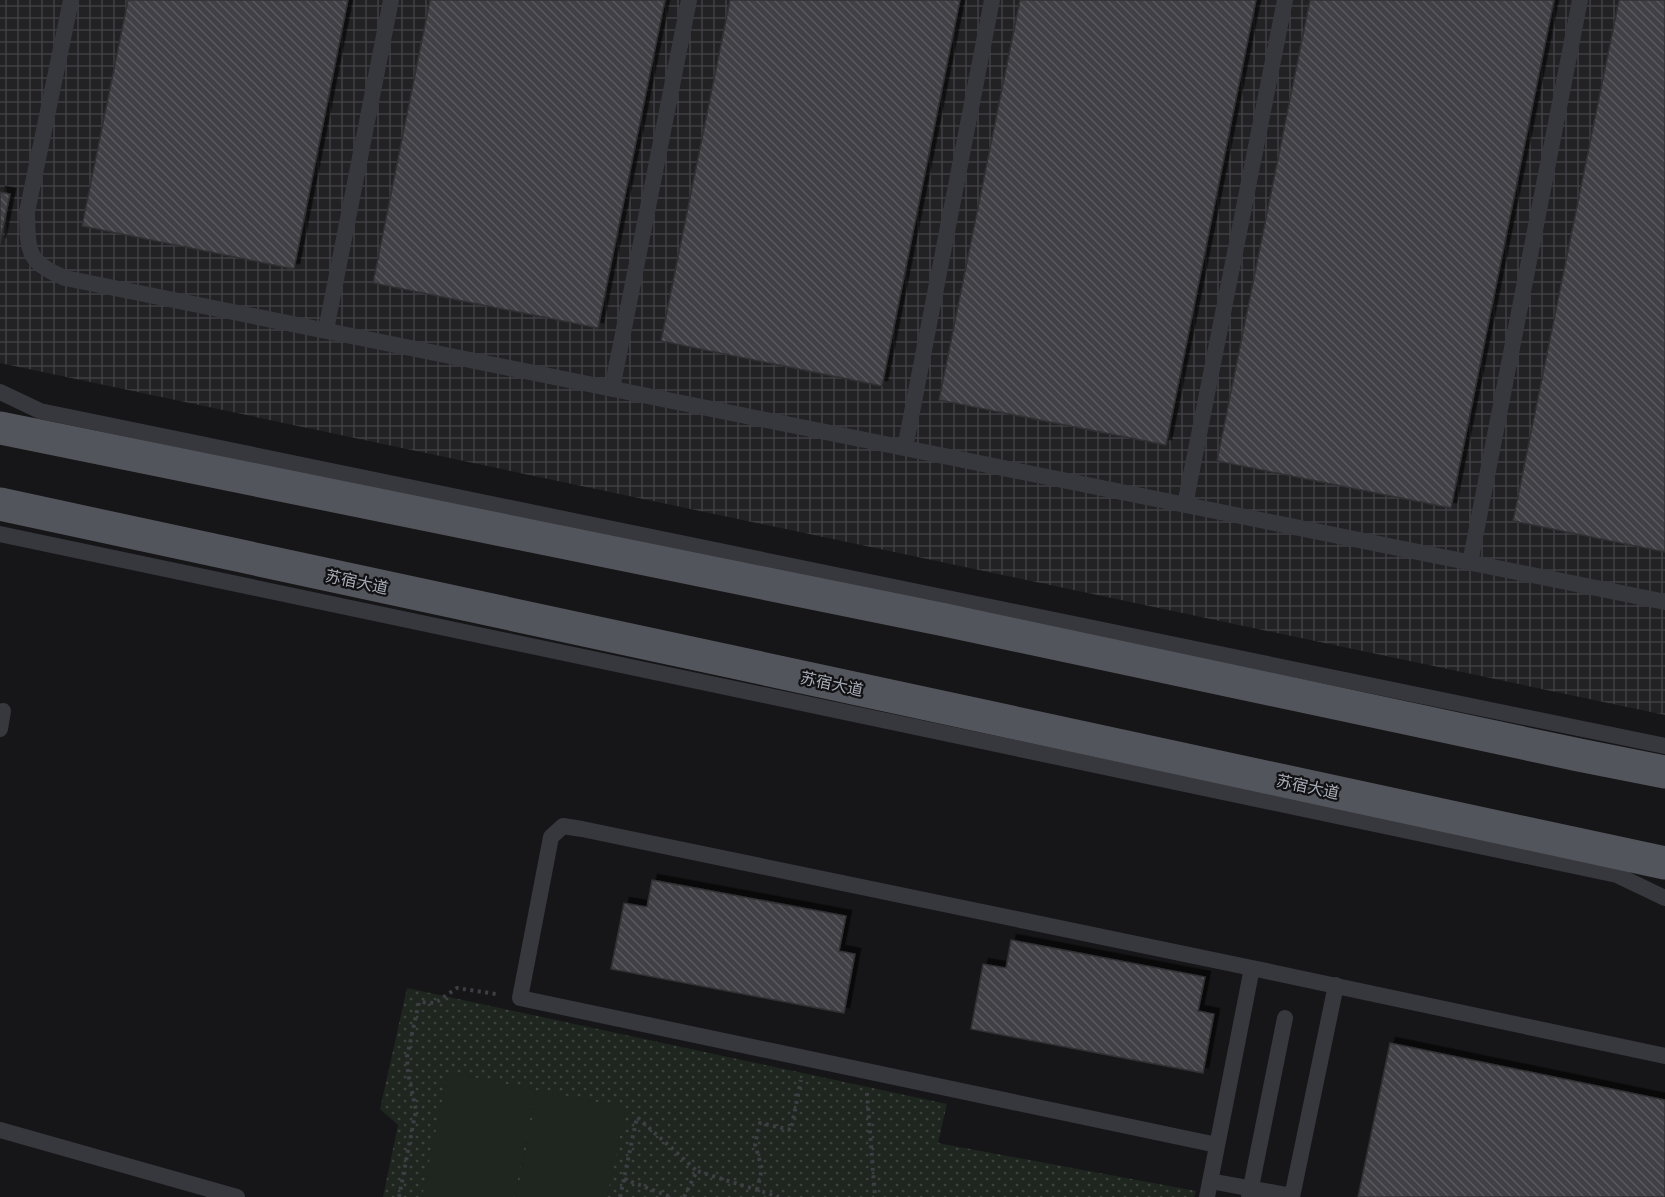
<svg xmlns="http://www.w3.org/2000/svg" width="1665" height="1197" viewBox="0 0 1665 1197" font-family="Commissioner,'Noto Sans SC',sans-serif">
	<defs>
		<pattern id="industrial-grid" width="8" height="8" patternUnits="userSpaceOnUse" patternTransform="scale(1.5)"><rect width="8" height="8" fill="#222225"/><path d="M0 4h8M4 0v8" fill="none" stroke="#3f3f43"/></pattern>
		<pattern id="park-dots" width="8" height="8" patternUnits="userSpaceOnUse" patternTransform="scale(1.5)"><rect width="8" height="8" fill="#1e261f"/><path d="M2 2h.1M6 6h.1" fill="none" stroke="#3c433d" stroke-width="1.8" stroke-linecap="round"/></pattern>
		<pattern id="building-back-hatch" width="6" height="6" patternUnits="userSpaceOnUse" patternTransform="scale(1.5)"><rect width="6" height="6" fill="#404145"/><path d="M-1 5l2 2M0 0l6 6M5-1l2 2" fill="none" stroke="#595a5e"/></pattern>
		<filter id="shadow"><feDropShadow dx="5.5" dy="-5.5" stdDeviation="0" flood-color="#0009"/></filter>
	</defs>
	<rect width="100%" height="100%" fill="#161618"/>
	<path fill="url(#industrial-grid)" d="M 0,0 L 1665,0 L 1665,715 L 0,363 Z"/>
	<path fill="url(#park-dots)" d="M 407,988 L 947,1104 L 938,1143 L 1196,1191 L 1194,1197 L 383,1197 L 398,1125 L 380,1109 Z"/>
	<path fill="#1e261f" d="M 448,1072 L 536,1090 L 514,1197 L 422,1197 Z
		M 538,1090 L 626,1108 L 607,1197 L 516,1197 Z"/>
	<path fill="url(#building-back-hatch)" stroke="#303034" stroke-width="1.5" filter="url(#shadow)" d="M 128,0 L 348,0 L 294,269 L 82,226 Z
		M 430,0 L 665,0 L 598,328 L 373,283 Z
		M 730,0 L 960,0 L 882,386 L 661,341 Z
		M 1020,0 L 1256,0 L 1166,445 L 939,400 Z
		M 1310,0 L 1554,0 L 1451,508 L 1217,461 Z
		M 1619,0 L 1665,0 L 1665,552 L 1513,521 Z
		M 0,192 L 10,194 L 0,244 Z
		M 652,880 L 846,916 L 839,951 L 855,954 L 844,1013 L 611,969 L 624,903 L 647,907 Z
		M 1011,940 L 1205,977 L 1198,1011 L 1214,1014 L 1203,1073 L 971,1029 L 983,964 L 1006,968 Z
		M 1390,1043 L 1665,1100 L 1665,1197 L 1358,1197 Z"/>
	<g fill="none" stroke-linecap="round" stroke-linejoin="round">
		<path stroke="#3d3f44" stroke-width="4" stroke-dasharray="3 4.5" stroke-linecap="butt" d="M 867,1093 L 875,1197
			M 624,1179 L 671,1197
			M 757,1190 L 762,1169 L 755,1144 L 760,1123 L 791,1130 L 801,1080
			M 399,1197 L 416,1110 L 408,1073 L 407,1057 L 419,1002 L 435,1003 L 457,988 L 496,994
			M 620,1197 L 637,1117 L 697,1171
			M 684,1197 L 697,1171 L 779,1197"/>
		<path stroke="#37383d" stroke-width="16" d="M 71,0 L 27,212 C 28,251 26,262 65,278 L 1665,602
			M 326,330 L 391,0
			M 612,389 L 689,0
			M 0,392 L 40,411 L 1665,746
			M 905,448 L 992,0
			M 1185,505 L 1285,0
			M 0,534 L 1617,875 L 1665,898
			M 1470,563 L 1580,0
			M 0,729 L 3,711
			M 0,1130 L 237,1197
			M 1217,1145 L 520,998 L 551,837 L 563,826 L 582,829 L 1252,968 L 1665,1056
			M 1210,1181 L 1292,1196
			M 1207,1197 L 1252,968
			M 1249,1197 L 1285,1018
			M 1292,1197 L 1336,985"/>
		<path stroke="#53555c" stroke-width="33" d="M 0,428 L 945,620 L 1579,755 L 1665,772
			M 0,504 L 1665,863"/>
	</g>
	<g text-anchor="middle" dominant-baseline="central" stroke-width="4.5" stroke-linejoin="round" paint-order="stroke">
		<g font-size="16" fill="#a8adb8" stroke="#111113">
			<text transform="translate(357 581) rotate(12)">苏宿大道</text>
			<text transform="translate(832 683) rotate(12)">苏宿大道</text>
			<text transform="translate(1308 786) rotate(12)">苏宿大道</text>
		</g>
	</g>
</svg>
